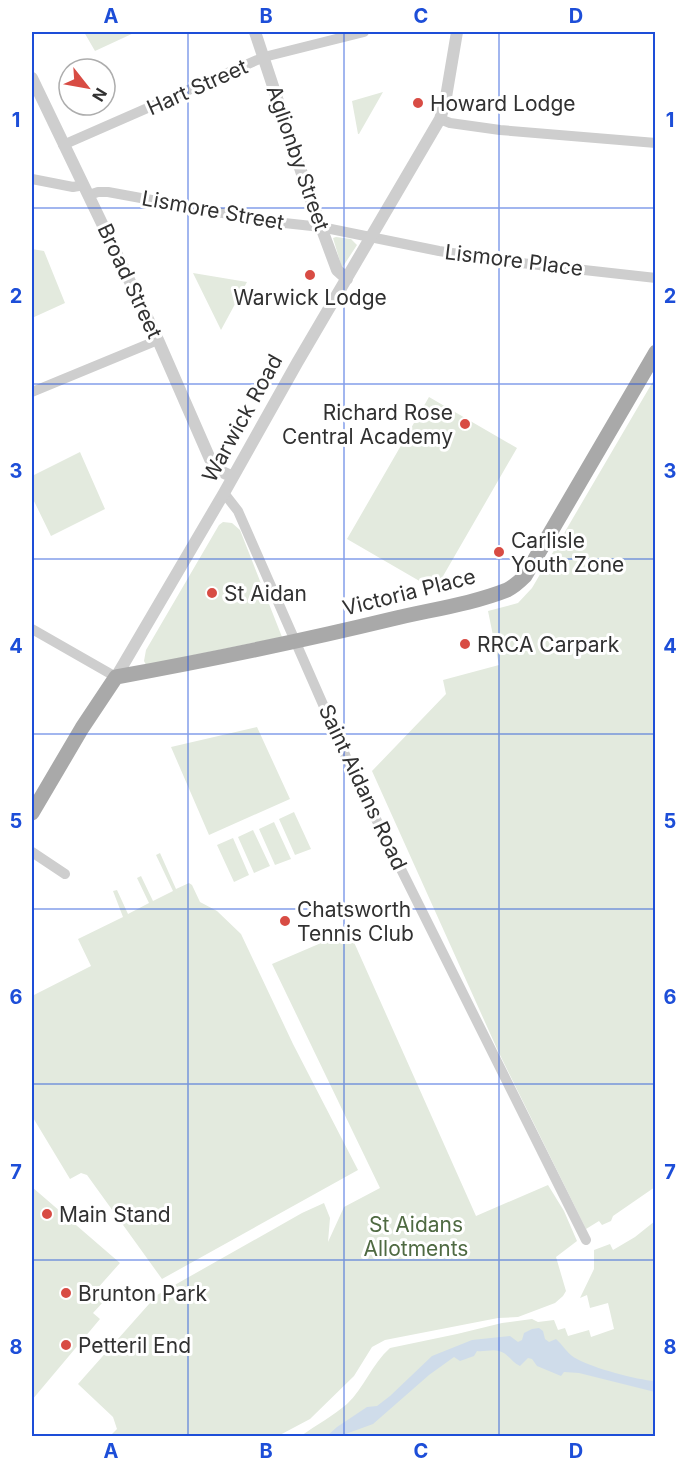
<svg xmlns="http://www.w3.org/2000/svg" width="687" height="1468" viewBox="0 0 687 1468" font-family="Inter,sans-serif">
	<rect width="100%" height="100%" fill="#fff"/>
	<path fill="#e3eade" d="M 84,32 L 136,32 L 95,51 Z
		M 383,92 L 359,134 L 358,134 L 352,101 Z
		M 336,237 L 351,239 L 357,245 L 342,268 L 333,238 Z
		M 32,249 L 44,251 L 65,303 L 32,318 Z
		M 193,273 L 247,282 L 221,330 Z
		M 655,378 L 655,1187 L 613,1216 L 611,1221 L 602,1225 L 599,1221 L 586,1229 L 498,1051 L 372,771 L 446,694 L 443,680 L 499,665 L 488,611 L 518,603 L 532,588 Z
		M 429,397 L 517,448 L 435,590 L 347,539 Z
		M 80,452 L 105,509 L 51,536 L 32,497 L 32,476 Z
		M 223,522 L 232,523 L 240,530 L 282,637 L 146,665 L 144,661 L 146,650 L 219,525 Z
		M 257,727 L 290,799 L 209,835 L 171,747 Z
		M 294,812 L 311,849 L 295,855 L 279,819 Z
		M 274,822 L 291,859 L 275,865 L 259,829 Z
		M 253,830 L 270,866 L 254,873 L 238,837 Z
		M 233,838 L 249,875 L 234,882 L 217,845 Z
		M 160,853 L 176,889 L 189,883 L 192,885 L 200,902 L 217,911 L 241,934 L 293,1044 L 358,1170 L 162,1279 L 87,1175 L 81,1173 L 70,1179 L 32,1116 L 32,996 L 91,966 L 78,939 L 123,917 L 113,891 L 117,890 L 128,914 L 149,903 L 137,878 L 141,876 L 153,901 L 173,891 L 156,855 Z
		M 349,931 L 476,1216 L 548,1185 L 564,1211 L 577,1241 L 556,1257 L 566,1291 L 563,1296 L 555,1303 L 518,1317 L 498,1318 L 385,1340 L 372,1347 L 354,1376 L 310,1419 L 278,1436 L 110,1436 L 117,1429 L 113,1417 L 78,1384 L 157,1295 L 302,1213 L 324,1203 L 330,1218 L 328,1242 L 344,1207 L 380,1188 L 272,964 Z
		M 32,1187 L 120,1263 L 96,1290 L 103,1296 L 104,1301 L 93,1313 L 100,1319 L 32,1400 Z
		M 655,1221 L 655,1436 L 301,1436 C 316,1425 333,1416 347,1404 C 364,1388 372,1364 390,1348 L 457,1334 L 502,1323 L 532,1319 L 538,1322 L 554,1320 L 558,1330 L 565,1328 L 568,1336 L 589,1330 L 591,1337 L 614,1329 L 608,1303 L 590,1308 L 587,1295 L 580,1298 L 594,1269 L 594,1250 L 610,1244 L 613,1250 L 635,1237 Z"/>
	<path fill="#cfdcea" d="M 539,1328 L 543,1331 L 545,1339 L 549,1342 L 556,1339 C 563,1345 568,1355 577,1359 C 593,1368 637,1380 655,1381 L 655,1392 L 579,1373 L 564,1372 L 561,1376 L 537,1366 L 532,1359 L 528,1358 L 520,1366 C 511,1362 508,1353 499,1351 C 492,1349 484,1352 477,1351 L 474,1356 L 460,1361 L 454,1357 L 429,1375 L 373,1424 L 340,1436 L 327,1436 L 337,1427 L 367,1407 L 377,1406 L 390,1396 L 432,1356 L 472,1340 L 510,1336 L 518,1342 L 522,1340 L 524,1333 L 532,1329 Z"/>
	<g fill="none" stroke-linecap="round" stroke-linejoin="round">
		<path stroke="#cecece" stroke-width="10" d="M 440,119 L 450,123 L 500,130 L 656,143
			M 63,145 L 264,57 L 364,32
			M 32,179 L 73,187 L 84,185
			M 89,195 L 98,192 L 108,192 L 266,221 L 321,227 L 439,251 L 512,262 L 656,278
			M 32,392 L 158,340
			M 224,493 L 238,511 L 354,775 L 586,1240
			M 32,629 L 116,677
			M 32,852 L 65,874"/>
		<path stroke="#cecece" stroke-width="12" d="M 255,32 L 307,189 L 337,270 L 347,279
			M 32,78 L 158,340 L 210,459 L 220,471 L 233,477
			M 116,677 L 224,493 L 297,363 L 440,119 L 445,103 L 457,32"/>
		<path stroke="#a9a9a9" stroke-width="15" d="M 32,813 L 82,728 L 116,677 C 209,660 301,641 392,619 C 429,610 472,604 507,590 C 515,586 519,582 525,576 L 656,352"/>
	</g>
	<path fill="none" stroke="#1d4ed8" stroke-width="1.5" stroke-opacity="0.55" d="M 188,32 L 188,1436M 344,32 L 344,1436M 499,32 L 499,1436M 32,208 L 656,208M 32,384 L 656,384M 32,559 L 656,559M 32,734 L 656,734M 32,909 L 656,909M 32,1084 L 656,1084M 32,1260 L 656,1260"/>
	<g fill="#d84c44" stroke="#fff" stroke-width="2">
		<circle cx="418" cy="103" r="6"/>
		<circle cx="310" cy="275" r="6"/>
		<circle cx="465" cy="424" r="6"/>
		<circle cx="499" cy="552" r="6"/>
		<circle cx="212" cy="593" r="6"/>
		<circle cx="465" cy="644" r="6"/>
		<circle cx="285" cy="921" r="6"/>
		<circle cx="47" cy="1214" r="6"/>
		<circle cx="66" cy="1293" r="6"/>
		<circle cx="66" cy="1345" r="6"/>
	</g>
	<g text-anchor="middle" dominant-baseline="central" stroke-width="6" stroke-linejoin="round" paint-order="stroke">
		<g font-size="21" fill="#313131" stroke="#fff">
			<text transform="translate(197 87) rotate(-24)">Hart Street</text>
			<text transform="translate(298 158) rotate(71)">Aglionby Street</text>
			<text transform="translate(213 210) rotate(10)">Lismore Street</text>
			<text transform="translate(514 260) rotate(7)">Lismore Place</text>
			<text transform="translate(130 281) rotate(65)">Broad Street</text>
			<text transform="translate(242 418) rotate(-61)">Warwick Road</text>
			<text transform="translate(409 592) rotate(-14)">Victoria Place</text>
			<text transform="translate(363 787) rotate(65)">Saint Aidans Road</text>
		</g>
		<g font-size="21" fill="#313131" stroke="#fff" text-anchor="start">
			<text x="430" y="103">Howard Lodge</text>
			<text x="310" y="297" text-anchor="middle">Warwick Lodge</text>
			<text x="453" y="412" text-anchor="end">Richard Rose<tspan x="453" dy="24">Central Academy</tspan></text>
			<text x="511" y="540">Carlisle<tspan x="511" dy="24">Youth Zone</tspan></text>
			<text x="224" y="593">St Aidan</text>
			<text x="477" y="644">RRCA Carpark</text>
			<text x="297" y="909">Chatsworth<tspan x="297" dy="24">Tennis Club</tspan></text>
			<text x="59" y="1214">Main Stand</text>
			<text x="78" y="1293">Brunton Park</text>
			<text x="78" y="1345">Petteril End</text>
		</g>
		<g font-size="21" fill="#4f6a42" stroke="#fff">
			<text x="416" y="1224">St Aidans<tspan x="416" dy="24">Allotments</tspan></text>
		</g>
	</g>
	<rect width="687" height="1468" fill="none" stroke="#ffffff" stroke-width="66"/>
	<g transform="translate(87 87) rotate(121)"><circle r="28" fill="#ffffff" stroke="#adadad" stroke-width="1.5"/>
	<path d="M0-4.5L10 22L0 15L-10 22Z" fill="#d84c44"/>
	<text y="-9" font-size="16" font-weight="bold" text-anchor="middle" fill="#313131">N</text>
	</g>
	<rect x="33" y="33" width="621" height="1402" fill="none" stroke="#1d4ed8" stroke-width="2"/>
	<g font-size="20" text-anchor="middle" font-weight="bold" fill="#1d4ed8">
		<text x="111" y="23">A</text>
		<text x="266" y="23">B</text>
		<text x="421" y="23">C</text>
		<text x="576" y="23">D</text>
		<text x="16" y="127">1</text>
		<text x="670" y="127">1</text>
		<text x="16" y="303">2</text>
		<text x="670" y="303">2</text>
		<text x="16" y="478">3</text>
		<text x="670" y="478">3</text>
		<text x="16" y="653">4</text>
		<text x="670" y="653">4</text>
		<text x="16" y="828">5</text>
		<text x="670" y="828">5</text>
		<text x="16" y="1004">6</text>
		<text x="670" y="1004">6</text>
		<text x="16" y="1179">7</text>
		<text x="670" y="1179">7</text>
		<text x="16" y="1354">8</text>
		<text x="670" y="1354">8</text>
		<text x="111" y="1458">A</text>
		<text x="266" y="1458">B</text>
		<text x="421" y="1458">C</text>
		<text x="576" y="1458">D</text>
	</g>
</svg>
